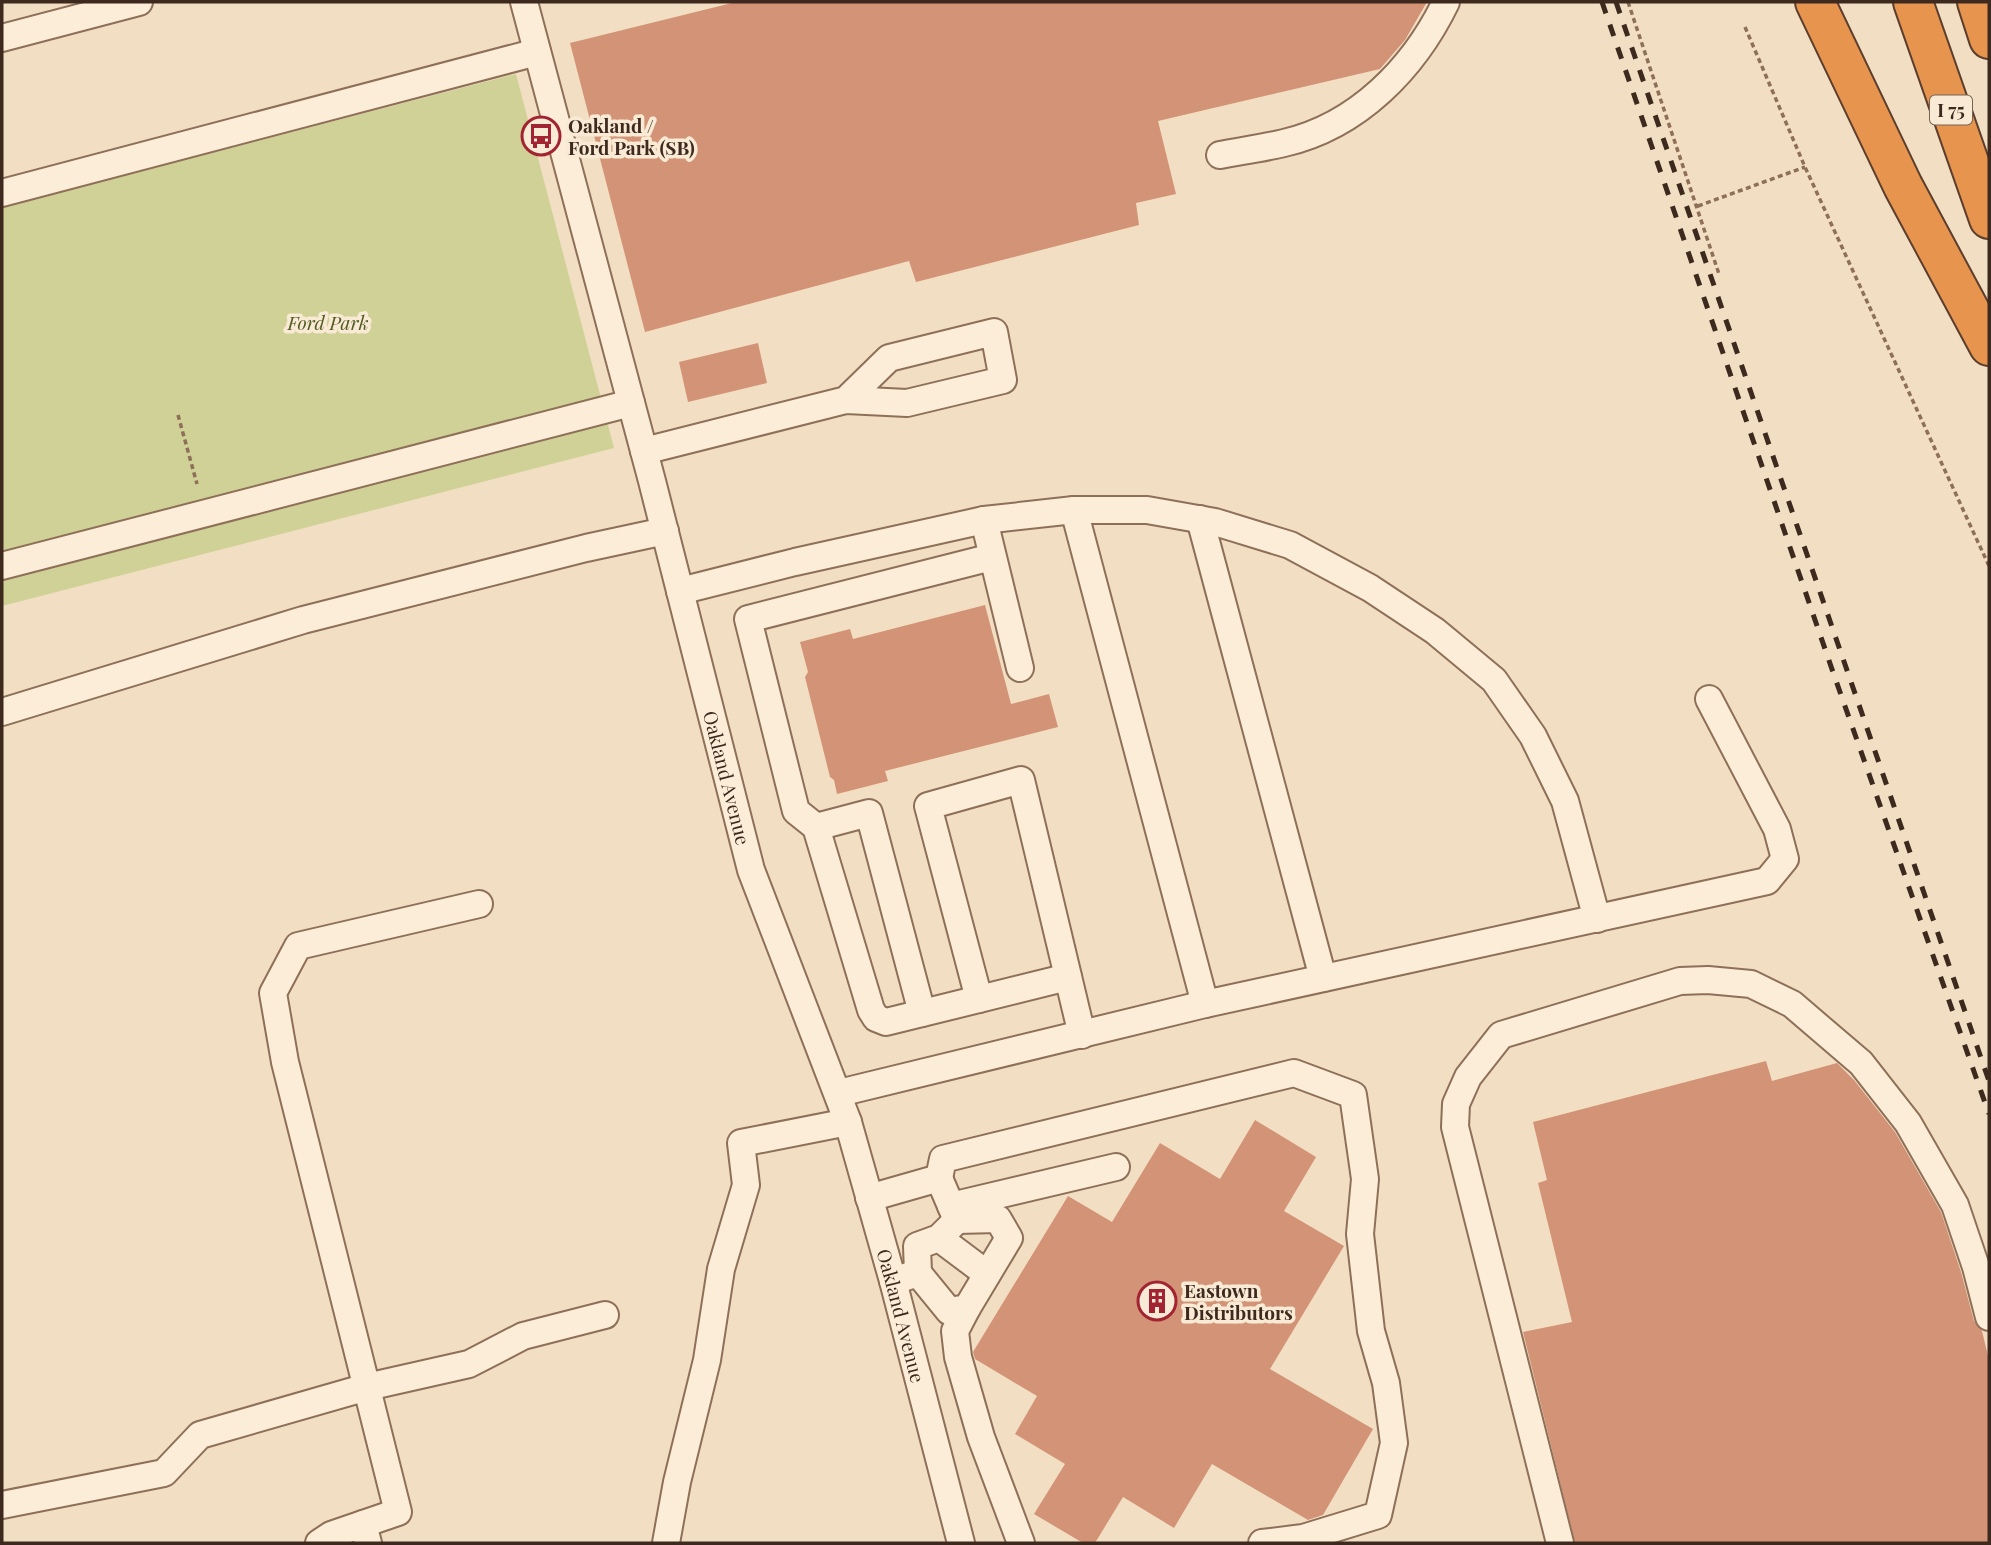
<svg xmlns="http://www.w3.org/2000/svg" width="1991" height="1545" viewBox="0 0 1991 1545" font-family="'Playfair Display',serif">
	<rect width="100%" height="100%" fill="#f2dfc3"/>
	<path fill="#d0d196" d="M 516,74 L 614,448 L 2,606 L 2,207 Z"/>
	<path fill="#d39376" d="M 736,2 L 1427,2 L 1405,40 L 1380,69 L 1158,121 L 1176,194 L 1136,203 L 1139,225 L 916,282 L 909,261 L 645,332 L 570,43 Z
		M 758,343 L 767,383 L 688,402 L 679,362 Z
		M 985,605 L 1011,704 L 1049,694 L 1058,727 L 885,771 L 888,781 L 837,794 L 834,780 L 830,777 L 805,677 L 808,672 L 800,642 L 850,629 L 853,639 Z
		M 1766,1061 L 1772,1081 L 1837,1063 L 1854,1080 L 1895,1132 L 1941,1212 L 1961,1272 L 1974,1321 L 1982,1331 L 1989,1360 L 1989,1543 L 1575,1543 L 1523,1332 L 1572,1322 L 1538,1183 L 1547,1180 L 1533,1122 Z
		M 1255,1120 L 1316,1157 L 1284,1211 L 1344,1246 L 1270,1369 L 1373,1429 L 1323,1515 L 1308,1520 L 1212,1464 L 1174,1528 L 1123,1497 L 1095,1543 L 1083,1543 L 1034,1514 L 1065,1464 L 1015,1434 L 1037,1396 L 975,1359 L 973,1352 L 1068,1196 L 1112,1222 L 1160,1143 L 1220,1179 Z"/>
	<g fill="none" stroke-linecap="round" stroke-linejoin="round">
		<defs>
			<g id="minor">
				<path id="s1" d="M 524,2 L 652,481 L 751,870 L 848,1122 L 893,1281 L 961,1543"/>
				<path d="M 2,38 L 139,2"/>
				<path d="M 1220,155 C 1241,151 1263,148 1284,143 C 1358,126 1414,68 1446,2"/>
				<path d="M 2,193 L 537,52"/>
				<path d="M 644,451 L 846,400 L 889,358 L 994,332 L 1003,380 L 907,403 L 846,400"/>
				<path d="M 1074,510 L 1147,510 L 1215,522 L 1290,545 L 1370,588 L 1435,631 L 1494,680 L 1533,736 L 1565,801 L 1597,919"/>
				<path d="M 1200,519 L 1323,978"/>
				<path d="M 984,520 L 1020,668"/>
				<path d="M 992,557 L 748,619 L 796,811 L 816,827 L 871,1010 L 876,1018 L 886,1022 L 1068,977"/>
				<path d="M 2,566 L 631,403"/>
				<path d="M 680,591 L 795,562 L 984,520 L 1074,510 L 1205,1004 L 839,1093"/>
				<path d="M 2,712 L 303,620 L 586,548 L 665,531"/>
				<path d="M 816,827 L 869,813 L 922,1013"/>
				<path d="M 979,999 L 928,806 L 1021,780 L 1082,1035"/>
				<path d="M 1205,1004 L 1767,881 L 1785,859 L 1777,829 L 1709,699"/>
				<path d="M 869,1198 L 939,1178 L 943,1159 L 1294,1073 L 1353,1095 L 1365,1179 L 1360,1234 L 1371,1331 L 1386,1383 L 1394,1443 L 1378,1515 L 1303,1538 L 1262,1543"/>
				<path d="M 951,1206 L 1116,1167"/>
				<path d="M 939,1238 L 987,1274"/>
				<path d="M 918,1273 L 917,1246 L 939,1238 L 957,1220"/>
				<path d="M 893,1281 L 918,1273 L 949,1311 L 967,1308 L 1009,1238 L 998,1219 L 957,1220 L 939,1178"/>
				<path d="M 967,1308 L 955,1331 L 958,1357 L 981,1437 L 1021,1543"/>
				<path d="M 2,1505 L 164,1473 L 200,1435 L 367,1387 L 469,1364 L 523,1336 L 605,1315"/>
				<path d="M 319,1543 L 331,1535 L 363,1524"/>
				<path d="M 368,1543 L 363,1524 L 398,1512 L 285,1062 L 273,993 L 298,946 L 479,904"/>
				<path d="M 666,1543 L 677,1482 L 707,1360 L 721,1269 L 746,1185 L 741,1143 L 848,1122"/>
				<path d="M 1560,1543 L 1455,1127 L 1456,1104 L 1468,1077 L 1501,1035 L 1680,981 L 1708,980 L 1751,984 L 1792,1004 L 1861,1063 L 1908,1123 L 1955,1205 L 1976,1267 L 1989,1317"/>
			</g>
			<path id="highway" d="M 1815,2 L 1903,186 L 1989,346
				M 1913,2 L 1989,219
				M 1977,2 L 1989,39"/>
		</defs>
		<use href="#minor" stroke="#8e6f58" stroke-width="30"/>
		<use href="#highway" stroke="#5b3e2d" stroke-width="42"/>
		<path stroke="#8e6f58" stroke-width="3.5" stroke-dasharray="5 3.5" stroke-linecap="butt" d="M 1628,2 L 1719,274
			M 1745,27 L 1805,167 L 1989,566
			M 1698,206 L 1805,167
			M 178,415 L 197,484"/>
		<use href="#minor" stroke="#fbedd8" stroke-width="26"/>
		<use href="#highway" stroke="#e7944e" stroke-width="38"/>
		<path stroke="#3d291d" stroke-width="5" stroke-dasharray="12 12" stroke-linecap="butt" d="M 1602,2 L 1834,675 L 1989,1114
			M 1616,2 L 1989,1081"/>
	</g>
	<defs>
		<symbol id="bus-ring" viewBox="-11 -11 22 22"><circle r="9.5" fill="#f8ead4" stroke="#a22331" stroke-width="1.5"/><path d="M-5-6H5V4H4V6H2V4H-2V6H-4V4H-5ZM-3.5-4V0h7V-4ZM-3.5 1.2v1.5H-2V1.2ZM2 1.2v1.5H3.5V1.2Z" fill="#a22331"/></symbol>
		<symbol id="building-ring" viewBox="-11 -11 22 22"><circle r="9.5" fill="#f8ead4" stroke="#a22331" stroke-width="1.5"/><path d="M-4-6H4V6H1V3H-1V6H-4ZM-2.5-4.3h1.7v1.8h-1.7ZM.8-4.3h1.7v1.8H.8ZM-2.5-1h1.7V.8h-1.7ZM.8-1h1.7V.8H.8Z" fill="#a22331"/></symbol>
	</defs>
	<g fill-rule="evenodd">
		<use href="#bus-ring" x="519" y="114" width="44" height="44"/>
		<use href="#building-ring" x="1135" y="1279" width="44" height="44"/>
	</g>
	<g text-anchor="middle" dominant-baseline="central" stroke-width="7" stroke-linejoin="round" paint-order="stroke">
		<rect fill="#f8ead4" stroke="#756354" stroke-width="2" x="1930" y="95.5" width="42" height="29" rx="5"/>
		<g font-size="18" font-weight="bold" fill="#3d291d">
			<text x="1951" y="110">I 75</text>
		</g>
		<g font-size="19" font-weight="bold" fill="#3d291d" stroke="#f8ead4" text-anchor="start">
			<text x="568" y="125">Oakland /<tspan x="568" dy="22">Ford Park (SB)</tspan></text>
			<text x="1184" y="1290">Eastown<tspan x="1184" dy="22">Distributors</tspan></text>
		</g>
		<g font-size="19" font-style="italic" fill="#525b22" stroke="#f8ead4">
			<text x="328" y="322">Ford Park</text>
		</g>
		<g font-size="19" fill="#3d291d" stroke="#f8ead4">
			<text stroke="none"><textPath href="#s1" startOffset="802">Oakland Avenue</textPath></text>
			<text stroke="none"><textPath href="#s1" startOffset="1368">Oakland Avenue</textPath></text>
		</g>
	</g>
	<rect width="1991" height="1545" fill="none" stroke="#3d291d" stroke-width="7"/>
</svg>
